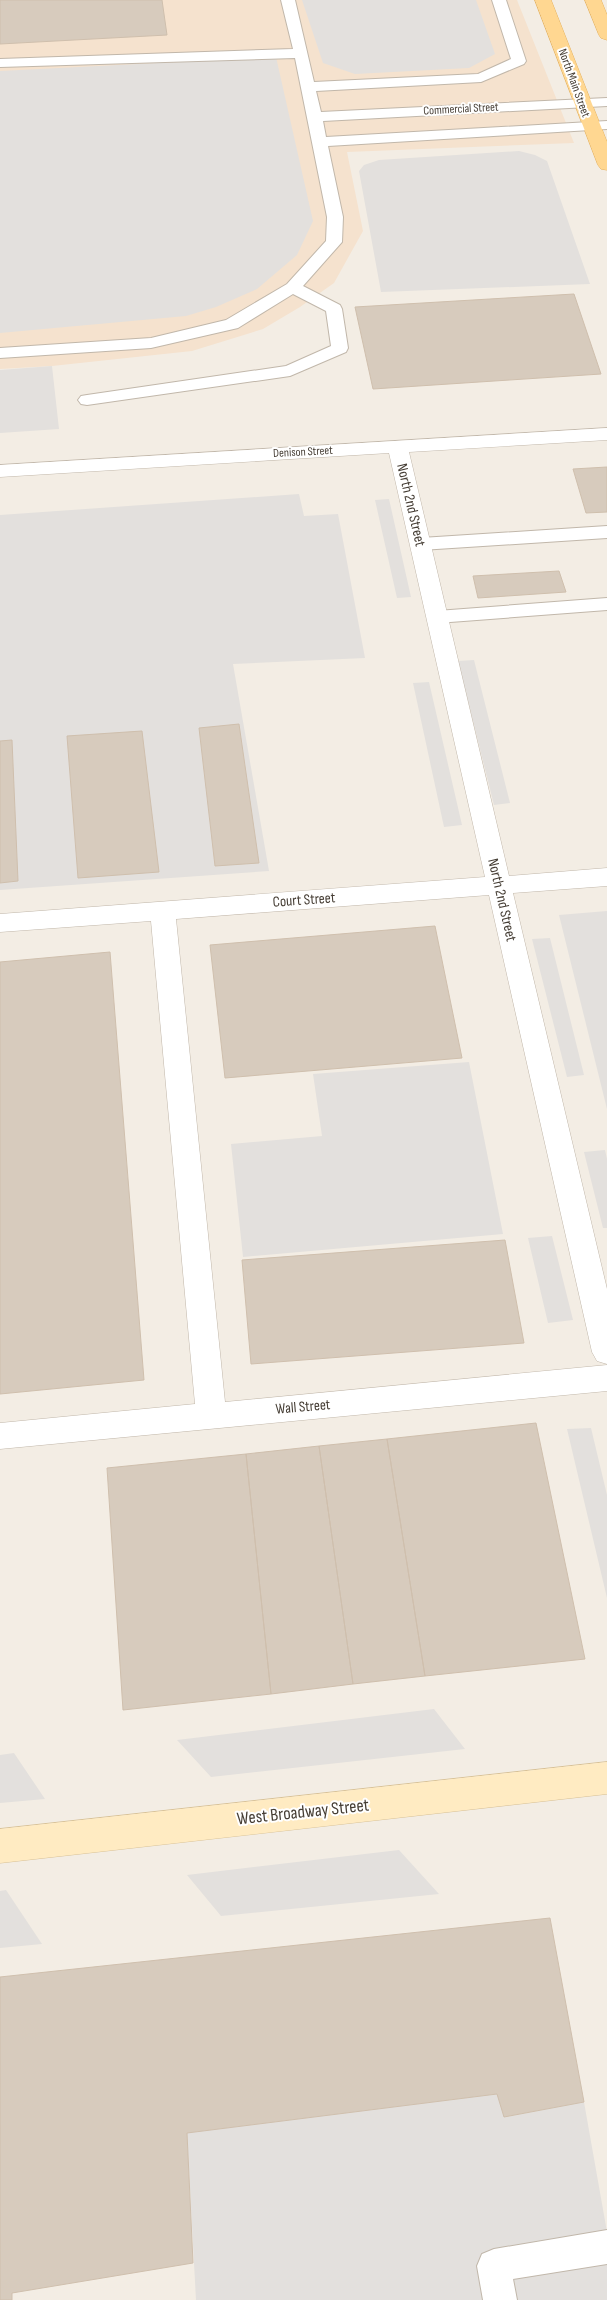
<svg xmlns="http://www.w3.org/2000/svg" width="607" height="2300" viewBox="0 0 607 2300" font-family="'Sofia Sans Condensed',sans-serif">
	<rect width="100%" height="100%" fill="#f3ede4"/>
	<path fill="#f5e2ce" d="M 0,0 L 517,0 L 574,143 L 347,152 L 363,231 L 334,283 L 300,307 L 263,329 L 192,351 L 52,366 L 0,369 Z"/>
	<path fill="#e3e0dd" d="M 302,0 L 476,0 L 495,54 L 469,68 L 355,74 L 323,63 Z
		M 276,57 L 313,221 L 297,255 L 257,289 L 216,307 L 186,316 L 0,333 L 0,71 Z
		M 519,151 L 535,155 L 547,161 L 590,284 L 381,292 L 359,171 L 364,165 L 379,160 Z
		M 52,366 L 59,429 L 0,433 L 0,370 Z
		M 299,494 L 304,516 L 338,514 L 365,658 L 233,664 L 269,871 L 0,890 L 0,515 Z
		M 389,499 L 411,597 L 397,598 L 375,500 Z
		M 474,660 L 510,803 L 494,805 L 458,661 Z
		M 429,682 L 462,825 L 444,827 L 413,683 Z
		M 607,911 L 607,1109 L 559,915 Z
		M 550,938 L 584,1075 L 567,1077 L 532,939 Z
		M 469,1062 L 503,1234 L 243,1257 L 231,1144 L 322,1136 L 313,1074 Z
		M 605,1150 L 607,1159 L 607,1228 L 603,1228 L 584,1152 Z
		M 552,1236 L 573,1320 L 548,1323 L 528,1238 Z
		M 591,1428 L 607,1495 L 607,1598 L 567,1429 Z
		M 434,1709 L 465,1749 L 211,1777 L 177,1740 Z
		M 14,1753 L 45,1799 L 0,1803 L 0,1755 Z
		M 399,1850 L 439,1894 L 221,1916 L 187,1875 Z
		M 6,1890 L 42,1944 L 0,1948 L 0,1891 Z
		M 497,2094 L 505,2117 L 584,2102 L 607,2232 L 607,2300 L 196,2300 L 187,2133 Z"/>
	<path fill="#d7cbbd" stroke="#cfbfad" d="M 0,0 L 162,0 L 167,35 L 0,44 Z
		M 574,294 L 601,374 L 373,389 L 355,307 Z
		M 607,467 L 607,512 L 586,513 L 573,469 Z
		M 559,571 L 566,592 L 478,598 L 473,576 Z
		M 239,724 L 259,863 L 215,866 L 199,728 Z
		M 142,731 L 159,872 L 78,878 L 67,736 Z
		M 12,740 L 18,881 L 0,883 L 0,741 Z
		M 435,926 L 462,1058 L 225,1078 L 210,945 Z
		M 110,952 L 144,1380 L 0,1394 L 0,962 Z
		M 505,1240 L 524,1343 L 251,1364 L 242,1260 Z
		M 536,1423 L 585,1659 L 425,1676 L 387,1439 Z
		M 387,1439 L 425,1676 L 353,1684 L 319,1446 Z
		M 319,1446 L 353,1684 L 271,1694 L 246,1454 Z
		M 246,1454 L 271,1694 L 123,1710 L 107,1468 Z
		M 550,1918 L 584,2102 L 504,2117 L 497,2094 L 187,2133 L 193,2263 L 12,2293 L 12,2300 L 0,2300 L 0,1977 Z"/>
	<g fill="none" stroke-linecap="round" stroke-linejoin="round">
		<defs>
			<path id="lane" d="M 281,0 L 295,0 L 314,82 L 478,74 L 511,59 L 492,0 L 506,0 L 526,61 L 524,64 L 481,82 L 316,91 L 321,112 L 607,98 L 607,106 L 323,121 L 326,137 L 607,121 L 607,129 L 328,146 L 343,217 L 342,242 L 303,286 L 340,305 L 342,309 L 348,348 L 346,352 L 290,376 L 87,405 L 81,404 L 78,400 L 81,396 L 87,395 L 286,366 L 331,346 L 326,311 L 293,294 L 238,328 L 151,348 L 0,358 L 0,348 L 151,338 L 226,320 L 287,284 L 326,241 L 327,217 L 295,58 L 0,67 L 0,59 L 293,49 Z
				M 607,526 L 607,538 L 421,550 L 414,548 L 412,544 L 414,540 L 421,538 Z
				M 607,598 L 607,610 L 437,623 L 430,621 L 427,617 L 430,613 L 437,611 Z
				M 607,2230 L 607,2264 L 513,2279 L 517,2300 L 483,2300 L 477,2266 L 482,2254 L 494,2249 Z"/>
			<path id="street" d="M 607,428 L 607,440 L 409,452 L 509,876 L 607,868 L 607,886 L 513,893 L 607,1289 L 607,1364 L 597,1361 L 592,1352 L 489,895 L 176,919 L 225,1402 L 607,1365 L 607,1391 L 0,1449 L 0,1423 L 195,1404 L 151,921 L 0,932 L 0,914 L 485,877 L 389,453 L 0,477 L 0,465 Z"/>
			<path id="secondary" d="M 607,1762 L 607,1794 L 0,1863 L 0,1829 Z"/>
			<path id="primary" d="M 535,0 L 551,0 L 607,142 L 607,170 L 601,169 L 598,165 Z
				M 585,0 L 601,0 L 607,15 L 607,40 L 601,38 L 599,35 Z"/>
		</defs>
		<use href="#lane" stroke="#c1b7aa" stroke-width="2"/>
		<use href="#street" stroke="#c1b7aa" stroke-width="1"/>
		<use href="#secondary" stroke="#d7c095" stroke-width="1"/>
		<use href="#primary" stroke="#e5b25f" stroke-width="1"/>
		<use href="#lane" fill="#fff" fill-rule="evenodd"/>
		<use href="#street" fill="#fff" fill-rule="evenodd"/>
		<use href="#secondary" fill="#ffebc2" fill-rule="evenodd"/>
		<use href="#primary" fill="#ffd791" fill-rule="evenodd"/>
	</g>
	<g text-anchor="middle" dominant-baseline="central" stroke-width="4" stroke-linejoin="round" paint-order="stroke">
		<g font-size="12" fill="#453d34" stroke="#fff">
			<text transform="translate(574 83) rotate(70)">North Main Street</text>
			<text transform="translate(461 109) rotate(-3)">Commercial Street</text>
			<text transform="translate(303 452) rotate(-3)">Denison Street</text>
		</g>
		<g font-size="15" fill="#453d34" stroke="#fff">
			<text transform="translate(411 505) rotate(77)">North 2nd Street</text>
			<text transform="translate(304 900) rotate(-4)">Court Street</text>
			<text transform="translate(502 900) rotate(77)">North 2nd Street</text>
			<text transform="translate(303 1407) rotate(-5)">Wall Street</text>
		</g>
		<g font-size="18" fill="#453d34" stroke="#fff">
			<text transform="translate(303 1812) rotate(-6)">West Broadway Street</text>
		</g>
	</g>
</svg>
